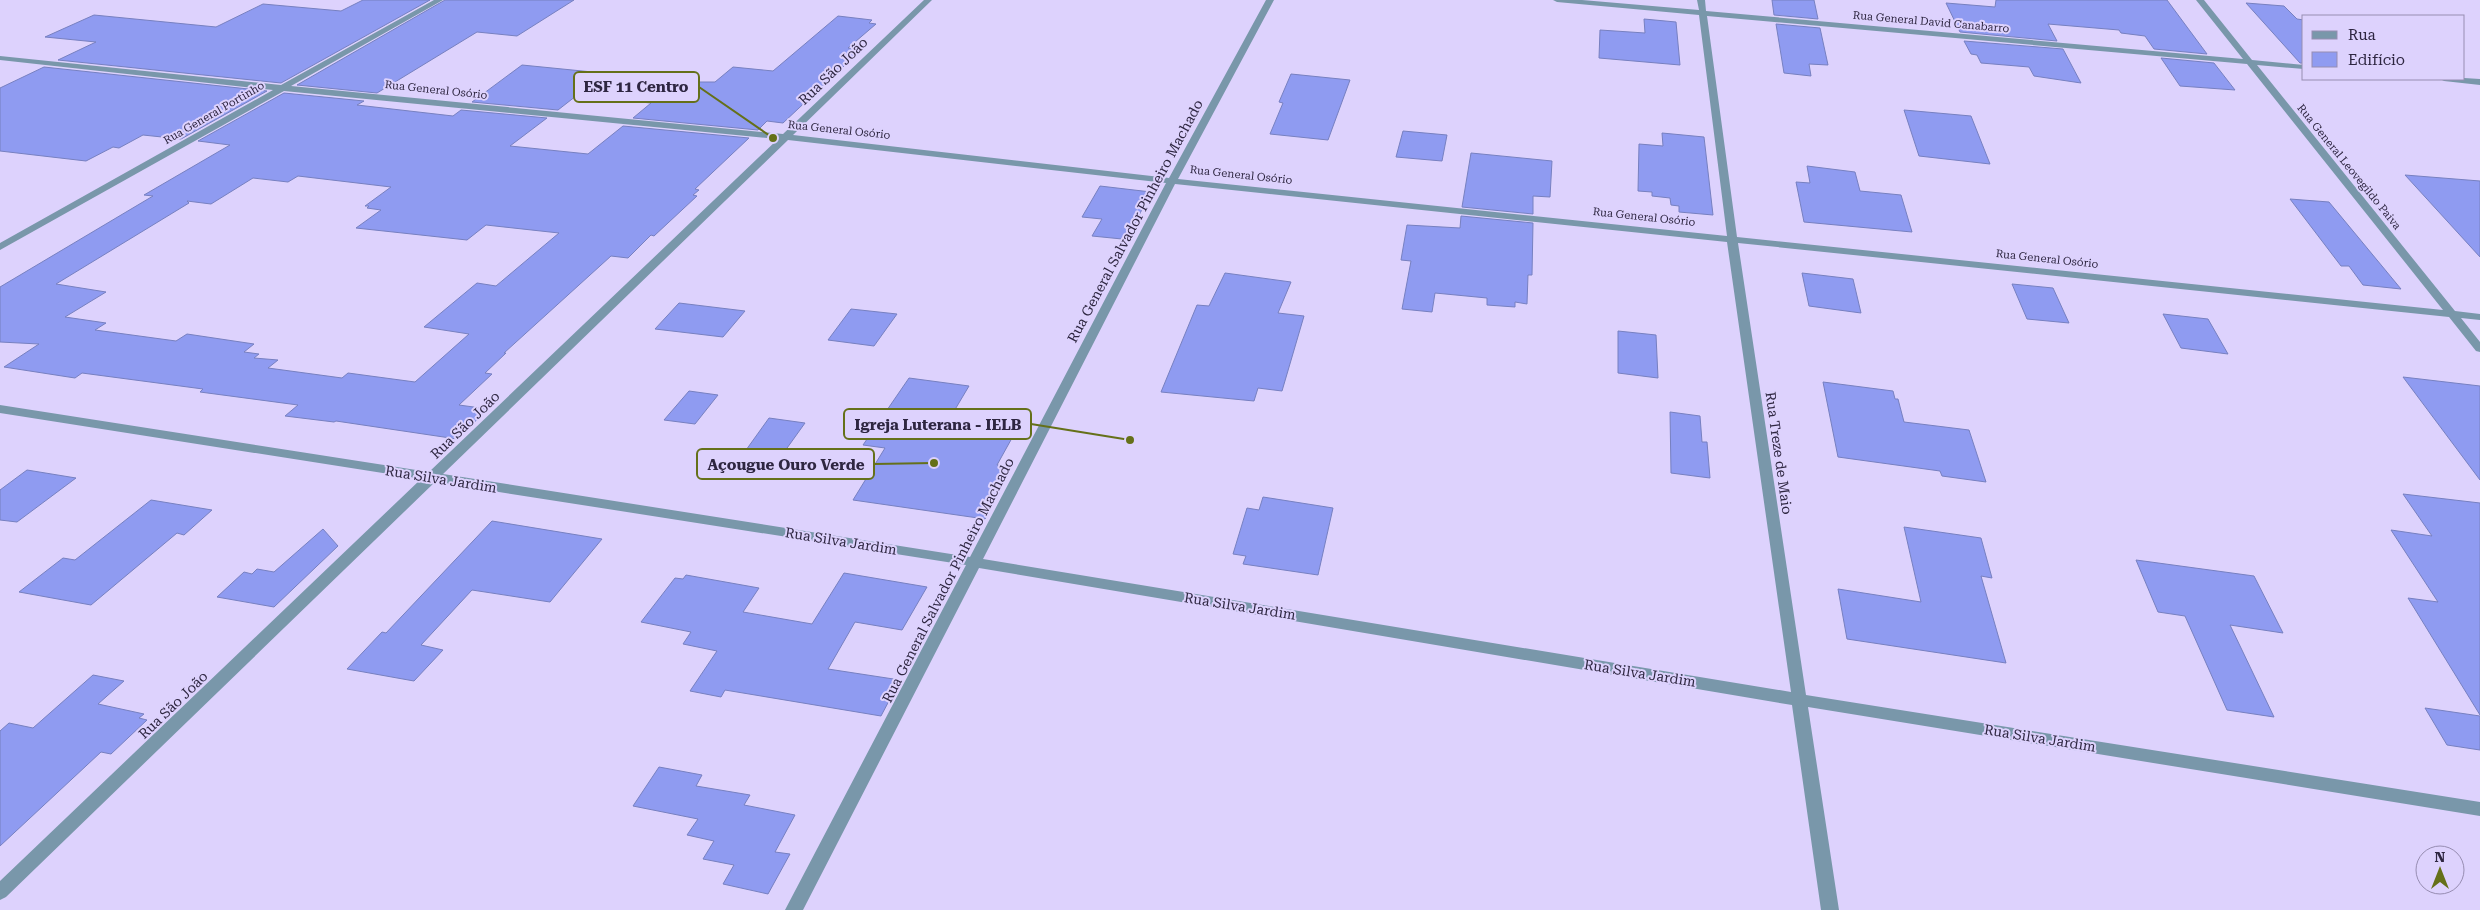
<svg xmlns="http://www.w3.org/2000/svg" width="2480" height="910" viewBox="0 0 2480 910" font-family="'Roboto Serif',serif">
	<rect width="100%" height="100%" fill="#ddd2fd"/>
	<path fill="#8f9bf1" stroke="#7780c0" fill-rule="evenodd" d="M 363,0 L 430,0 L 281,83 L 58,60 L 96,42 L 45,37 L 94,15 L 216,27 L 263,4 L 341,11 Z
		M 445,0 L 574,0 L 517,36 L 477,32 L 377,93 L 297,85 Z
		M 1772,0 L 1814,0 L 1818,19 L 1774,15 Z
		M 1996,0 L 2167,0 L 2207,54 L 2154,49 L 2145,36 L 2121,33 L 2119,30 L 2048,24 L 2057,41 L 1960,32 L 1946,3 L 1995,7 Z
		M 2246,3 L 2284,6 L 2297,19 L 2304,20 L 2304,63 L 2300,63 Z
		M 838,16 L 872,20 L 869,23 L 876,24 L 848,48 L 861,50 L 783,123 L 767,121 L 758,130 L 633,118 L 651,103 L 576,96 L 558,110 L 472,102 L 522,65 L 693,82 L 715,82 L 733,67 L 773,71 Z
		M 1644,19 L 1676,22 L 1680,65 L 1599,58 L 1600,30 L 1645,33 Z
		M 1776,24 L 1820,28 L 1828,65 L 1809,64 L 1811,76 L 1784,73 Z
		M 1964,41 L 2063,49 L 2081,83 L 2034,76 L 2029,67 L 1981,63 L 1977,55 L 1971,54 Z
		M 2161,58 L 2214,63 L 2235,90 L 2180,86 Z
		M 44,67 L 267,91 L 181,139 L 143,135 L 119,148 L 113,147 L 86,161 L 0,151 L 0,88 Z
		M 1291,74 L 1350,80 L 1328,140 L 1270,134 L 1283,103 L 1279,102 Z
		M 284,93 L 364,101 L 357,105 L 453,116 L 461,110 L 547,118 L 510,146 L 588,154 L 623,126 L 749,138 L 695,189 L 699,190 L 693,195 L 697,196 L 654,236 L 651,235 L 628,258 L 611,256 L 504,353 L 506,353 L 485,373 L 492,374 L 459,405 L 488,409 L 457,439 L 336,421 L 334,422 L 285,416 L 298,405 L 200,392 L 203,389 L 82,373 L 75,378 L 4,367 L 39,344 L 0,342 L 0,287 L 153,196 L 144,195 L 230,145 L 198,141 ZM 298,176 L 391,187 L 365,206 L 369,206 L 367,208 L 381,210 L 356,228 L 467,240 L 486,225 L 559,233 L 496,286 L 477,283 L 424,327 L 469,334 L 415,382 L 348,373 L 342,378 L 268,368 L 278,360 L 254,358 L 259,354 L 244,352 L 254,344 L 187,334 L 176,341 L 95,330 L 106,323 L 65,317 L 106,292 L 56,284 L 189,203 L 187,201 L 211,204 L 253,178 L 288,182 Z
		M 1904,110 L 1971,116 L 1990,164 L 1919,156 Z
		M 1403,131 L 1447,135 L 1442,161 L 1396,157 Z
		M 1662,133 L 1704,137 L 1713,215 L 1679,212 L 1679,206 L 1671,205 L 1670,198 L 1652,196 L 1652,192 L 1638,191 L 1639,144 L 1663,146 Z
		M 1471,153 L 1552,161 L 1550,197 L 1533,196 L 1533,214 L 1462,207 Z
		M 1807,166 L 1855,172 L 1860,191 L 1901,195 L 1912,232 L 1804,222 L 1796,182 L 1810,183 Z
		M 2405,175 L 2480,181 L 2480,257 Z
		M 1100,186 L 1151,192 L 1135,223 L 1132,222 L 1122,239 L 1092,236 L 1102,219 L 1082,217 Z
		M 2290,199 L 2329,202 L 2401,289 L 2363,285 L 2349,266 L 2341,266 Z
		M 1461,216 L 1533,223 L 1532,275 L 1528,275 L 1527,304 L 1515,302 L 1515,307 L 1487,305 L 1487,298 L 1435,293 L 1432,312 L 1402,309 L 1411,261 L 1401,260 L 1407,225 L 1460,228 Z
		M 1225,273 L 1291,282 L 1278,313 L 1304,316 L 1282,391 L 1258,388 L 1254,401 L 1161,392 L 1197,305 L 1209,306 Z
		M 1802,273 L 1853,279 L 1861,313 L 1809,306 Z
		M 2012,284 L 2053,288 L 2069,323 L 2027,319 Z
		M 679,303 L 745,311 L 723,337 L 655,329 Z
		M 851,309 L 897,314 L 874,346 L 828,340 Z
		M 2163,314 L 2208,319 L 2228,354 L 2181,348 Z
		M 1618,331 L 1656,335 L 1658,378 L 1618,373 Z
		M 2403,377 L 2480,386 L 2480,480 Z
		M 909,378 L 969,386 L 944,428 L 1012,438 L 997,465 L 1007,466 L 993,492 L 999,493 L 985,519 L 853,500 L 885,448 L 863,445 Z
		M 1823,382 L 1893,391 L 1895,399 L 1898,399 L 1904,422 L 1969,430 L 1986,482 L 1942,476 L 1940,471 L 1838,457 Z
		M 689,391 L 718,395 L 695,424 L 664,420 Z
		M 1670,412 L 1700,416 L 1702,442 L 1707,442 L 1710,478 L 1671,473 Z
		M 769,418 L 805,423 L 767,476 L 731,471 Z
		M 27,470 L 76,478 L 17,522 L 0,520 L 0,490 Z
		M 2403,494 L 2480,503 L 2480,715 L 2408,598 L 2438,602 L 2391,530 L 2432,536 Z
		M 1263,497 L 1333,508 L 1318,575 L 1243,564 L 1246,556 L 1233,554 L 1247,508 L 1259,510 Z
		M 151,500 L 212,510 L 184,535 L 177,533 L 91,605 L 19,592 L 63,558 L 75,560 Z
		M 492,521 L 602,539 L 550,602 L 472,590 L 421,645 L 443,650 L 414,681 L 347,669 L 382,632 L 386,633 Z
		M 1904,527 L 1981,538 L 1992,578 L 1981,576 L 2006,663 L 1847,639 L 1838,589 L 1921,602 Z
		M 323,529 L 338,546 L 274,607 L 217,597 L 244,572 L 252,574 L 257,569 L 274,572 Z
		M 2136,560 L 2254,576 L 2283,633 L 2230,625 L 2274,717 L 2227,710 L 2185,616 L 2158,612 Z
		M 844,573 L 927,587 L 902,630 L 855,622 L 828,669 L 900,680 L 881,716 L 725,690 L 721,697 L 690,691 L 717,651 L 683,644 L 691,632 L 641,622 L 675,578 L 683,579 L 686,575 L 759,588 L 743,612 L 812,624 Z
		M 93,675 L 124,681 L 98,704 L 144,714 L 139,718 L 147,720 L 111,754 L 101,752 L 0,846 L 0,731 L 9,723 L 33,728 Z
		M 2425,708 L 2480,716 L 2480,750 L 2447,745 Z
		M 659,767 L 702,775 L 696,786 L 750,795 L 744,805 L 795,815 L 775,852 L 790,854 L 768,894 L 723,884 L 734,865 L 703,859 L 714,841 L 687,835 L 698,819 L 633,806 Z"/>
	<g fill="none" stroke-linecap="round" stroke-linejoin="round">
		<path fill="#7997aa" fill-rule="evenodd" d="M 434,0 L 443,0 L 291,86 L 783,134 L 924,0 L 932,0 L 793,135 L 1169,178 L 1266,0 L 1274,0 L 1178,179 L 1727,236 L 1699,15 L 1557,2 L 1553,0 L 1582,0 L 1699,10 L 1697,0 L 1705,0 L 1706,11 L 2243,59 L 2196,0 L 2204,0 L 2252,60 L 2304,65 L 2304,69 L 2257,65 L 2455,311 L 2480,314 L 2480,320 L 2461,318 L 2480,342 L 2480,352 L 2476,351 L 2449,317 L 1738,243 L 1806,695 L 2480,802 L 2480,816 L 1808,707 L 1839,910 L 1821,910 L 1792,705 L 979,568 L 803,910 L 785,910 L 966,565 L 435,482 L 6,897 L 0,900 L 0,881 L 421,479 L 0,413 L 0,405 L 429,472 L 778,139 L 284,91 L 0,250 L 0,243 L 273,90 L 0,60 L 0,56 L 281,85 ZM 1707,16 L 2247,64 L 2443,310 L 1737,237 ZM 788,140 L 1166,183 L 970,557 L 443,474 ZM 1175,184 L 1727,242 L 1791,692 L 983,559 Z
			M 2464,78 L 2480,79 L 2480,85 L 2444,81 L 2440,79 Z"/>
	</g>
	<g text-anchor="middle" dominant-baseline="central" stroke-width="4" stroke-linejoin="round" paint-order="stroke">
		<g font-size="11" fill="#2e2641" stroke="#ddd2fd">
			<text transform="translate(1931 22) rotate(5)">Rua General David Canabarro</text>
			<text transform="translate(436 90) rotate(6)">Rua General Osório</text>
			<text transform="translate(214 113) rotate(-30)">Rua General Portinho</text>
			<text transform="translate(839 130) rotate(6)">Rua General Osório</text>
			<text transform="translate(2349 167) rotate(51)">Rua General Leovegildo Paiva</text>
			<text transform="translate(1241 175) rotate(6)">Rua General Osório</text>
			<text transform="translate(1644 217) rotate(6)">Rua General Osório</text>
			<text transform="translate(2047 259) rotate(6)">Rua General Osório</text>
		</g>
		<g font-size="14" fill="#2e2641" stroke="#ddd2fd">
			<text transform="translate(833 71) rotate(-44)">Rua São João</text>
			<text transform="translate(1135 221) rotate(-62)">Rua General Salvador Pinheiro Machado</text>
			<text transform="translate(465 425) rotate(-44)">Rua São João</text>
			<text transform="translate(1779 453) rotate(82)">Rua Treze de Maio</text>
			<text transform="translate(441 479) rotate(9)">Rua Silva Jardim</text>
			<text transform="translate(841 541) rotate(9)">Rua Silva Jardim</text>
			<text transform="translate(948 580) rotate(-63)">Rua General Salvador Pinheiro Machado</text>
			<text transform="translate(1240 606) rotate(9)">Rua Silva Jardim</text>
			<text transform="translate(1640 673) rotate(9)">Rua Silva Jardim</text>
			<text transform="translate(173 705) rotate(-44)">Rua São João</text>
			<text transform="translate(2040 738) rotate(9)">Rua Silva Jardim</text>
		</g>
	</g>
	<path fill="none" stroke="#657019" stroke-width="2" d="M773 138L699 87M1130 440L1031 424M934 463L874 464"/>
	<g fill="#657019" stroke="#ddd2fd" stroke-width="2">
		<circle cx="773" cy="138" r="5"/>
		<circle cx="1130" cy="440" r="5"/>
		<circle cx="934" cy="463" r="5"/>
	</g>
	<g fill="#ddd2fd" stroke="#657019" stroke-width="2">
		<rect x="574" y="72" width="125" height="30" rx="5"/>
		<rect x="844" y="409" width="187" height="30" rx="5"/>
		<rect x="697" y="449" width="177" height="30" rx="5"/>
	</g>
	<g font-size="15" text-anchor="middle" font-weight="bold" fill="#2e2641">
		<text x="636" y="92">ESF 11 Centro</text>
		<text x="938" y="430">Igreja Luterana - IELB</text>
		<text x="786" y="470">Açougue Ouro Verde</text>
	</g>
	<rect x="2302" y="15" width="162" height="65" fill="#ddd2fd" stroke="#978db2"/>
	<rect x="2312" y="31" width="25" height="8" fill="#7997aa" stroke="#978db2"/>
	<text x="2348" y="40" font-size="15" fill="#2e2641">Rua</text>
	<rect x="2312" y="52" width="25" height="15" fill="#8f9bf1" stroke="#978db2"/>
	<text x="2348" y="65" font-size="15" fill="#2e2641">Edifício</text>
	<g transform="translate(2440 870)"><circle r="24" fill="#ddd2fd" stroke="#978db2"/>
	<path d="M0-4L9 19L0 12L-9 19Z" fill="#657019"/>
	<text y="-8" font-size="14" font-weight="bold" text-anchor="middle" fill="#2e2641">N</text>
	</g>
</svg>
